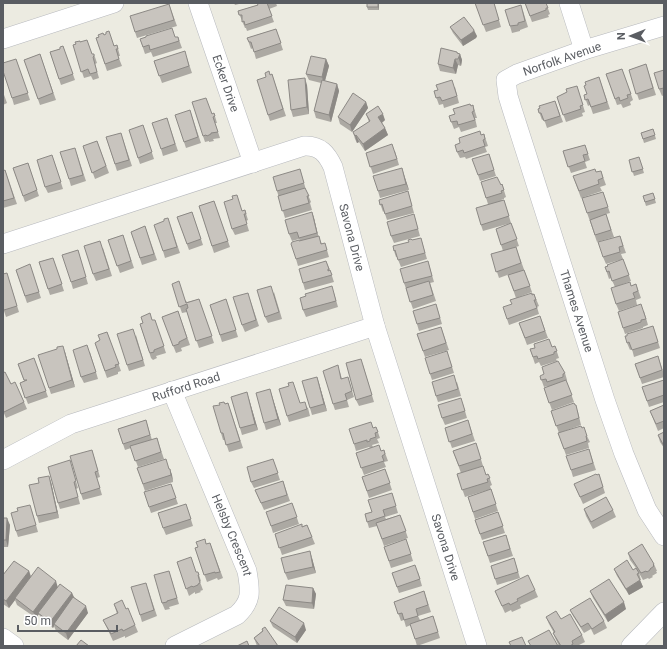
<svg xmlns="http://www.w3.org/2000/svg" width="667" height="649" viewBox="0 0 667 649" font-family="Roboto,sans-serif">
	<rect width="100%" height="100%" fill="#ecebe1"/>
	<g fill="none" stroke-linecap="round" stroke-linejoin="round">
		<defs>
			<g id="minor">
				<path id="s1" d="M 198,3 L 253,163"/>
				<path d="M 569,3 L 584,50"/>
				<path id="s2" d="M 664,26 L 584,50 L 517,74 L 506,80 L 508,96 L 512,109 L 605,400 L 624,454 L 647,510 L 664,536"/>
				<path d="M 3,39 L 114,3"/>
				<path id="s3" d="M 3,244 L 304,146 C 320,145 327,154 333,167 L 375,326 L 477,646"/>
				<path id="s4" d="M 172,391 L 247,571 C 250,590 253,600 237,615 L 175,646"/>
				<path id="s5" d="M 3,460 L 71,424 L 375,326"/>
				<path d="M 3,638 L 14,646"/>
				<path d="M 631,646 L 664,612"/>
			</g>
		</defs>
		<use href="#minor" stroke="#b7b9be" stroke-width="20"/>
		<use href="#minor" stroke="#fff" stroke-width="19"/>
	</g>
	<path fill="#aca9a3" d="M 234,3 L 243,3 L 235,5 Z
		M 257,3 L 276,3 L 277,6 L 269,9 L 274,22 L 247,31 L 246,28 L 245,28 L 238,11 L 258,5 Z
		M 367,3 L 379,3 L 379,10 L 368,10 L 367,7 Z
		M 475,3 L 494,3 L 501,27 L 486,32 Z
		M 525,3 L 546,3 L 550,14 L 548,15 L 549,17 L 532,22 Z
		M 169,4 L 177,26 L 137,38 L 135,32 Z
		M 523,11 L 528,27 L 520,30 L 520,31 L 512,33 L 510,26 Z
		M 450,27 L 477,36 L 476,38 L 463,46 L 453,33 Z
		M 276,29 L 283,50 L 256,59 L 253,48 L 251,49 L 247,38 Z
		M 104,35 L 115,46 L 117,45 L 120,56 L 118,56 L 122,66 L 107,71 L 96,38 Z
		M 176,37 L 178,37 L 182,48 L 153,57 L 151,52 L 145,54 L 140,39 Z
		M 80,42 L 92,54 L 94,54 L 97,63 L 95,64 L 99,78 L 93,80 L 91,76 L 84,78 L 73,45 Z
		M 63,46 L 75,80 L 61,85 L 50,52 L 60,49 Z
		M 40,54 L 56,100 L 40,105 L 24,60 Z
		M 460,54 L 462,60 L 461,66 L 458,65 L 456,74 L 440,71 L 438,64 Z
		M 187,58 L 192,73 L 162,83 L 154,61 Z
		M 16,59 L 30,100 L 14,105 L 12,98 Z
		M 326,59 L 329,66 L 325,81 L 337,84 L 339,91 L 331,122 L 316,118 L 314,111 L 321,83 L 309,80 L 306,74 Z
		M 646,64 L 656,95 L 639,100 L 629,70 Z
		M 622,69 L 633,100 L 630,102 L 631,105 L 623,108 L 621,104 L 617,105 L 606,74 Z
		M 664,70 L 664,95 L 662,96 L 659,89 Z
		M 272,74 L 286,116 L 270,121 L 268,115 L 270,75 Z
		M 599,77 L 610,109 L 593,114 L 590,105 L 588,106 L 584,95 L 587,94 Z
		M 307,85 L 309,114 L 293,117 L 291,110 Z
		M 577,86 L 585,112 L 582,113 L 583,116 L 566,122 L 557,97 L 567,92 Z
		M 455,87 L 459,103 L 444,108 L 443,104 L 439,105 L 434,91 Z
		M 3,92 L 7,103 L 3,105 Z
		M 555,101 L 563,122 L 547,128 L 544,119 L 542,120 L 538,109 Z
		M 366,102 L 368,108 L 352,132 L 340,124 L 338,117 Z
		M 473,105 L 477,118 L 475,118 L 477,127 L 461,132 L 459,127 L 454,129 L 449,116 L 455,114 Z
		M 190,110 L 201,143 L 186,148 L 184,142 Z
		M 214,113 L 217,123 L 215,123 L 220,138 L 213,139 L 214,141 L 209,142 L 209,141 L 205,142 L 203,136 L 212,114 Z
		M 366,114 L 385,120 L 382,123 L 385,128 L 388,135 L 365,151 L 359,142 L 357,143 L 355,139 L 353,132 L 369,122 Z
		M 167,118 L 178,151 L 163,156 L 161,149 Z
		M 143,125 L 154,159 L 140,164 L 138,158 Z
		M 653,129 L 656,139 L 644,143 L 641,133 Z
		M 484,134 L 488,146 L 485,147 L 487,152 L 466,159 L 465,157 L 460,158 L 457,152 L 481,135 Z
		M 106,137 L 123,139 L 132,166 L 117,171 Z
		M 97,141 L 109,173 L 95,179 L 83,146 Z
		M 585,145 L 590,160 L 585,162 L 587,168 L 571,173 L 563,151 Z
		M 395,151 L 399,165 L 373,174 L 366,153 Z
		M 77,154 L 86,181 L 71,186 L 69,179 Z
		M 489,154 L 496,176 L 480,181 L 478,175 Z
		M 639,157 L 644,173 L 634,176 L 629,160 Z
		M 54,161 L 63,189 L 48,193 L 45,187 Z
		M 28,163 L 39,196 L 25,202 L 13,168 Z
		M 402,168 L 409,190 L 380,198 L 378,191 Z
		M 300,169 L 306,190 L 311,202 L 310,203 L 312,210 L 285,218 L 277,191 Z
		M 5,170 L 17,204 L 3,208 L 3,171 Z
		M 601,171 L 606,185 L 600,187 L 602,191 L 581,198 L 573,176 L 596,172 Z
		M 481,182 L 501,185 L 502,184 L 506,197 L 504,198 L 504,199 L 501,200 L 504,200 L 511,223 L 483,231 L 481,225 L 488,204 Z
		M 408,191 L 414,213 L 387,220 L 384,211 L 383,212 L 379,200 Z
		M 603,192 L 610,213 L 606,214 L 614,237 L 597,242 L 582,198 Z
		M 653,193 L 656,203 L 646,206 L 643,196 Z
		M 214,201 L 230,247 L 214,253 L 199,206 Z
		M 245,210 L 248,220 L 246,221 L 249,231 L 235,235 L 232,229 L 242,211 Z
		M 192,212 L 203,245 L 189,250 L 177,217 Z
		M 312,212 L 314,218 L 318,236 L 322,244 L 327,250 L 329,257 L 298,266 L 296,259 L 299,241 L 300,241 L 299,239 L 292,241 L 289,234 Z
		M 414,214 L 420,236 L 394,243 L 391,236 Z
		M 511,223 L 519,246 L 516,247 L 532,292 L 516,298 L 508,275 L 516,272 L 499,278 L 491,254 L 503,251 L 496,229 Z
		M 170,224 L 180,253 L 165,258 L 163,251 Z
		M 145,226 L 157,260 L 142,265 L 131,232 Z
		M 123,235 L 134,268 L 120,273 L 108,240 Z
		M 620,236 L 626,253 L 621,254 L 623,259 L 606,264 L 603,257 Z
		M 421,238 L 427,259 L 401,267 L 397,257 L 396,257 L 394,251 L 412,240 Z
		M 103,248 L 112,276 L 96,281 L 93,274 Z
		M 78,250 L 88,284 L 73,289 L 71,282 Z
		M 53,258 L 64,291 L 50,295 L 39,262 Z
		M 623,259 L 631,281 L 615,287 L 611,278 L 609,279 L 605,267 Z
		M 326,261 L 330,270 L 334,282 L 305,290 L 303,283 Z
		M 428,261 L 434,282 L 430,283 L 436,301 L 413,309 L 404,283 Z
		M 16,270 L 32,271 L 41,298 L 27,303 Z
		M 3,274 L 9,280 L 19,312 L 6,317 L 3,308 Z
		M 172,284 L 187,302 L 199,299 L 214,343 L 199,348 L 187,312 L 182,313 Z
		M 636,284 L 641,298 L 636,300 L 637,305 L 619,311 L 616,304 L 631,286 Z
		M 274,292 L 282,319 L 268,323 L 265,317 Z
		M 334,293 L 338,307 L 306,317 L 303,310 Z
		M 534,294 L 539,306 L 537,307 L 539,314 L 509,325 L 507,319 L 512,304 Z
		M 226,299 L 238,337 L 222,342 L 210,305 Z
		M 250,299 L 259,326 L 245,332 L 242,325 Z
		M 436,304 L 442,324 L 419,331 L 417,324 Z
		M 178,311 L 190,345 L 181,348 L 182,351 L 176,353 L 162,317 Z
		M 644,311 L 648,325 L 643,327 L 643,328 L 625,334 L 623,328 Z
		M 540,316 L 548,338 L 527,345 L 519,323 Z
		M 155,320 L 166,353 L 156,356 L 157,358 L 153,360 L 151,358 L 140,324 Z
		M 653,326 L 660,348 L 634,357 L 632,349 L 630,350 L 627,343 Z
		M 441,327 L 449,350 L 425,357 L 417,334 Z
		M 107,332 L 121,371 L 118,372 L 118,374 L 107,378 L 95,343 L 100,340 Z
		M 136,335 L 145,366 L 129,371 L 127,365 Z
		M 555,346 L 559,358 L 556,359 L 557,361 L 541,366 L 539,362 L 535,364 L 530,349 L 552,347 Z
		M 57,349 L 65,352 L 75,387 L 51,394 L 49,388 Z
		M 447,351 L 454,373 L 432,380 L 430,374 Z
		M 90,352 L 98,379 L 84,383 L 81,377 Z
		M 658,356 L 664,374 L 664,377 L 642,384 L 635,364 Z
		M 34,358 L 48,397 L 28,404 L 20,383 L 24,381 L 18,364 Z
		M 363,365 L 374,402 L 359,406 L 356,400 Z
		M 340,372 L 342,379 L 350,384 L 354,397 L 347,400 L 349,407 L 335,410 L 333,404 Z
		M 3,373 L 24,402 L 27,409 L 6,418 L 3,411 Z
		M 565,373 L 567,380 L 566,380 L 574,402 L 552,410 L 544,388 L 548,386 L 544,387 L 540,376 Z
		M 317,377 L 327,411 L 312,415 L 310,408 Z
		M 664,380 L 664,402 L 649,407 L 642,387 Z
		M 457,382 L 461,396 L 438,402 L 436,396 Z
		M 270,389 L 281,425 L 266,430 L 264,423 Z
		M 249,399 L 258,430 L 242,435 L 240,428 Z
		M 228,403 L 243,448 L 229,452 L 225,440 L 223,440 L 221,433 L 220,405 Z
		M 300,403 L 308,408 L 310,416 L 289,422 L 287,416 Z
		M 463,404 L 467,418 L 445,425 L 442,418 Z
		M 575,405 L 578,412 L 581,425 L 559,433 L 551,411 Z
		M 664,405 L 664,428 L 658,431 L 650,411 Z
		M 146,420 L 152,440 L 157,438 L 164,459 L 138,467 L 131,448 L 125,450 L 118,429 Z
		M 468,420 L 475,441 L 452,448 L 445,428 Z
		M 376,427 L 380,438 L 377,439 L 379,443 L 372,445 L 373,447 L 370,448 L 369,447 L 356,451 L 354,444 L 374,428 Z
		M 582,428 L 587,436 L 590,442 L 588,443 L 589,448 L 566,455 L 558,433 Z
		M 664,432 L 664,448 L 660,442 L 658,435 Z
		M 476,443 L 483,466 L 461,473 L 453,451 Z
		M 589,449 L 596,470 L 573,477 L 571,470 Z
		M 92,450 L 100,477 L 97,478 L 102,495 L 83,500 L 81,494 Z
		M 384,450 L 388,461 L 384,462 L 386,467 L 364,475 L 356,453 L 381,451 Z
		M 273,459 L 280,480 L 254,488 L 251,482 Z
		M 72,467 L 78,488 L 76,489 L 80,504 L 60,509 L 58,503 Z
		M 137,468 L 169,469 L 172,475 L 173,482 L 145,491 Z
		M 385,469 L 392,490 L 369,498 L 362,477 Z
		M 457,474 L 486,475 L 488,474 L 492,485 L 490,486 L 491,489 L 465,497 Z
		M 599,474 L 605,493 L 583,504 L 574,484 Z
		M 283,481 L 290,501 L 264,510 L 255,490 Z
		M 51,482 L 59,518 L 39,523 L 37,516 Z
		M 171,484 L 178,504 L 151,513 L 149,507 Z
		M 491,489 L 498,511 L 475,519 L 468,497 Z
		M 392,493 L 398,513 L 385,517 L 386,519 L 400,515 L 408,538 L 384,546 L 377,526 L 369,528 L 365,514 L 372,512 Z
		M 292,503 L 299,524 L 273,533 L 271,526 Z
		M 186,504 L 193,526 L 166,535 L 163,528 Z
		M 584,509 L 613,510 L 616,517 L 593,529 L 586,516 Z
		M 32,511 L 38,532 L 18,537 L 16,531 Z
		M 498,512 L 505,533 L 482,540 L 475,520 Z
		M 3,518 L 10,525 L 8,547 L 3,547 Z
		M 307,525 L 315,544 L 282,555 L 275,534 Z
		M 506,535 L 513,556 L 490,563 L 483,542 Z
		M 406,539 L 413,561 L 391,568 L 384,547 Z
		M 210,543 L 223,578 L 218,580 L 217,578 L 207,582 L 195,548 Z
		M 628,553 L 654,564 L 657,571 L 656,571 L 657,573 L 652,576 L 653,577 L 649,579 L 648,578 L 643,580 L 639,573 L 641,580 L 640,580 L 643,587 L 629,595 L 617,576 L 614,569 L 633,570 L 636,568 L 630,560 Z
		M 312,558 L 316,573 L 288,580 L 285,573 Z
		M 514,558 L 520,578 L 497,585 L 491,566 Z
		M 177,562 L 196,572 L 199,575 L 201,581 L 200,582 L 203,590 L 200,591 L 201,592 L 195,594 L 195,592 L 189,596 Z
		M 29,571 L 31,576 L 72,593 L 74,597 L 88,613 L 68,640 L 56,631 L 54,626 L 53,628 L 41,619 L 39,614 L 36,618 L 17,605 L 15,600 L 9,608 L 3,604 L 3,575 Z
		M 169,571 L 179,604 L 169,607 L 170,609 L 165,610 L 162,603 Z
		M 418,572 L 422,586 L 399,593 L 392,573 Z
		M 313,588 L 316,594 L 314,609 L 286,606 L 283,600 Z
		M 148,589 L 157,616 L 142,622 L 140,615 Z
		M 535,590 L 538,597 L 520,605 L 521,608 L 512,612 L 511,610 L 505,613 L 495,591 Z
		M 424,591 L 431,612 L 418,616 L 420,620 L 433,616 L 440,638 L 417,646 L 411,625 L 406,627 L 404,620 L 401,621 L 394,602 Z
		M 590,591 L 626,609 L 608,622 L 593,598 Z
		M 114,604 L 126,609 L 135,625 L 138,632 L 125,638 L 125,636 L 113,641 L 106,626 L 103,620 L 117,614 Z
		M 570,610 L 604,621 L 607,628 L 594,635 L 591,629 L 584,633 L 573,616 Z
		M 546,617 L 561,619 L 582,635 L 585,642 L 577,646 L 559,646 L 556,640 L 553,633 L 554,633 L 549,624 Z
		M 270,621 L 306,630 L 297,643 L 273,627 Z
		M 262,629 L 278,646 L 257,646 L 254,638 L 262,631 Z"/>
	<path fill="#8c8985" d="M 378,3 L 379,3 L 379,10 L 378,7 Z
		M 474,30 L 477,36 L 476,38 L 463,46 L 461,40 Z
		M 457,52 L 459,57 L 460,54 L 462,60 L 461,66 L 457,53 Z
		M 326,59 L 329,66 L 324,84 L 322,77 Z
		M 455,59 L 458,65 L 456,74 L 453,68 Z
		M 305,78 L 307,85 L 309,114 L 307,107 Z
		M 337,84 L 339,91 L 331,122 L 329,115 Z
		M 366,102 L 368,108 L 352,132 L 350,125 Z
		M 383,114 L 385,120 L 380,124 L 378,117 Z
		M 385,128 L 388,135 L 365,151 L 363,144 Z
		M 356,135 L 359,142 L 357,143 L 355,136 Z
		M 402,168 L 404,175 L 409,190 L 406,184 Z
		M 312,212 L 314,218 L 319,239 L 317,233 Z
		M 63,346 L 65,352 L 75,387 L 72,380 Z
		M 317,377 L 319,383 L 327,411 L 324,404 Z
		M 270,389 L 272,396 L 281,425 L 278,419 Z
		M 247,392 L 249,399 L 258,430 L 255,424 Z
		M 170,469 L 172,475 L 173,482 L 171,475 Z
		M 49,476 L 51,482 L 59,518 L 57,512 Z
		M 7,518 L 10,525 L 8,547 L 6,540 Z
		M 310,551 L 312,558 L 316,573 L 313,567 Z
		M 29,571 L 31,578 L 15,598 L 15,600 L 9,608 L 6,601 Z
		M 640,580 L 643,587 L 629,595 L 626,589 Z
		M 56,581 L 58,588 L 38,613 L 39,614 L 36,618 L 33,612 Z
		M 313,588 L 316,594 L 314,609 L 312,603 Z
		M 72,593 L 75,600 L 54,624 L 54,626 L 53,628 L 50,622 Z
		M 624,602 L 626,609 L 608,622 L 605,615 Z
		M 86,606 L 88,613 L 68,640 L 66,633 Z
		M 304,623 L 306,630 L 297,643 L 295,637 Z"/>
	<path fill="#c8c4be" stroke="#8c8985" d="M 257,3 L 267,3 L 272,16 L 245,25 L 244,21 L 242,22 L 242,15 L 239,15 L 238,11 L 258,5 Z
		M 367,3 L 378,3 L 378,7 L 367,7 Z
		M 475,3 L 494,3 L 499,20 L 483,25 Z
		M 525,3 L 546,3 L 548,8 L 546,8 L 546,10 L 530,16 Z
		M 169,4 L 174,20 L 135,32 L 130,16 Z
		M 521,5 L 525,21 L 518,23 L 518,25 L 510,26 L 505,10 Z
		M 464,17 L 474,30 L 473,32 L 461,40 L 450,27 Z
		M 172,28 L 175,37 L 178,37 L 179,41 L 150,50 L 149,45 L 143,47 L 140,39 L 146,37 L 146,36 Z
		M 276,29 L 281,43 L 254,52 L 251,42 L 249,42 L 247,38 Z
		M 109,31 L 114,46 L 117,45 L 118,49 L 116,49 L 119,59 L 105,64 L 96,38 L 99,37 L 98,35 L 103,33 L 104,35 L 106,34 L 106,32 Z
		M 87,40 L 92,54 L 94,54 L 94,56 L 93,57 L 97,72 L 90,74 L 88,69 L 81,72 L 73,45 L 76,44 L 75,42 L 80,41 L 80,42 Z
		M 63,46 L 73,74 L 59,79 L 50,52 L 60,49 L 60,47 Z
		M 441,48 L 457,52 L 457,53 L 460,54 L 458,59 L 455,59 L 453,68 L 438,64 Z
		M 185,51 L 189,66 L 159,76 L 154,61 Z
		M 40,54 L 53,93 L 38,99 L 24,60 Z
		M 311,56 L 326,59 L 322,77 L 306,74 Z
		M 16,59 L 28,93 L 12,98 L 3,71 L 3,63 Z
		M 646,64 L 653,88 L 636,94 L 629,70 Z
		M 622,69 L 631,94 L 627,95 L 628,98 L 620,101 L 619,97 L 615,99 L 606,74 Z
		M 664,70 L 664,88 L 659,89 L 654,73 Z
		M 269,71 L 270,75 L 272,74 L 283,109 L 268,115 L 257,80 L 266,77 L 265,73 Z
		M 599,77 L 607,102 L 591,107 L 588,99 L 585,100 L 584,95 L 587,94 L 584,86 L 586,85 L 585,82 Z
		M 305,78 L 307,107 L 291,110 L 288,80 Z
		M 322,80 L 337,84 L 329,115 L 314,111 Z
		M 452,80 L 457,96 L 442,101 L 440,97 L 436,98 L 434,91 L 438,90 L 436,85 Z
		M 577,86 L 583,105 L 580,106 L 581,109 L 563,115 L 557,97 L 567,92 L 566,89 Z
		M 353,93 L 366,102 L 350,125 L 338,117 Z
		M 206,98 L 212,114 L 214,113 L 215,116 L 213,117 L 218,132 L 211,133 L 211,134 L 207,136 L 206,135 L 203,136 L 192,102 Z
		M 555,101 L 560,116 L 544,121 L 541,113 L 539,113 L 538,109 L 540,108 L 539,106 Z
		M 470,104 L 471,106 L 473,105 L 474,111 L 472,112 L 475,120 L 458,125 L 457,121 L 451,122 L 449,116 L 455,114 L 453,109 Z
		M 378,106 L 383,114 L 378,117 L 385,128 L 363,144 L 356,135 L 355,136 L 353,132 L 370,121 L 366,114 Z
		M 190,110 L 198,137 L 184,142 L 175,115 Z
		M 167,118 L 175,144 L 161,149 L 152,123 Z
		M 143,125 L 152,152 L 138,158 L 129,130 Z
		M 653,129 L 655,135 L 643,139 L 641,133 Z
		M 480,131 L 481,135 L 484,134 L 485,139 L 483,140 L 485,146 L 464,153 L 463,150 L 457,152 L 455,145 L 460,143 L 459,138 Z
		M 121,133 L 129,160 L 115,164 L 106,137 Z
		M 97,141 L 106,166 L 92,173 L 83,146 Z
		M 392,144 L 397,159 L 370,167 L 366,153 Z
		M 585,145 L 588,154 L 583,155 L 585,161 L 568,167 L 563,151 Z
		M 75,148 L 83,175 L 69,179 L 60,152 Z
		M 489,154 L 494,170 L 478,175 L 472,159 Z
		M 52,155 L 61,182 L 45,187 L 37,160 Z
		M 639,157 L 643,169 L 632,172 L 629,160 Z
		M 28,163 L 37,190 L 23,196 L 13,168 Z
		M 402,168 L 406,184 L 378,191 L 373,176 Z
		M 300,169 L 304,183 L 277,191 L 273,177 Z
		M 595,169 L 596,172 L 601,171 L 603,178 L 598,180 L 599,184 L 579,191 L 573,176 Z
		M 5,170 L 14,198 L 3,201 L 3,171 Z
		M 497,177 L 501,185 L 502,184 L 504,190 L 501,191 L 502,193 L 486,198 L 481,182 Z
		M 305,188 L 309,196 L 307,196 L 309,203 L 282,211 L 278,196 Z
		M 408,191 L 412,206 L 385,214 L 382,204 L 380,205 L 379,200 Z
		M 603,192 L 608,207 L 587,213 L 582,198 Z
		M 653,193 L 655,199 L 645,202 L 643,196 Z
		M 237,195 L 242,211 L 245,210 L 246,214 L 244,214 L 247,224 L 232,229 L 224,202 L 233,199 L 232,196 Z
		M 504,200 L 509,216 L 481,225 L 476,208 Z
		M 214,201 L 228,241 L 212,246 L 199,206 Z
		M 192,212 L 201,239 L 187,244 L 177,217 Z
		M 312,212 L 317,233 L 299,238 L 297,232 L 289,234 L 285,220 Z
		M 414,214 L 418,229 L 391,236 L 387,222 Z
		M 606,214 L 611,230 L 595,235 L 590,220 Z
		M 168,218 L 177,247 L 163,251 L 154,225 L 164,221 L 164,219 Z
		M 511,223 L 517,239 L 501,245 L 496,229 Z
		M 145,226 L 154,254 L 140,258 L 131,232 Z
		M 123,235 L 131,261 L 117,266 L 108,240 Z
		M 319,236 L 321,244 L 325,243 L 327,250 L 296,259 L 291,244 L 292,242 L 299,240 L 299,241 Z
		M 620,236 L 623,246 L 619,247 L 620,252 L 603,257 L 598,242 Z
		M 421,238 L 425,253 L 398,260 L 395,250 L 394,251 L 393,246 L 409,242 L 408,240 L 411,239 L 412,240 Z
		M 100,241 L 109,269 L 93,274 L 84,246 Z
		M 516,247 L 521,263 L 496,272 L 491,254 Z
		M 78,250 L 86,277 L 71,282 L 62,255 Z
		M 53,258 L 62,284 L 48,289 L 39,262 Z
		M 623,259 L 629,275 L 612,281 L 609,271 L 607,272 L 605,267 L 608,266 L 607,265 Z
		M 326,261 L 329,269 L 328,269 L 328,271 L 330,270 L 332,275 L 303,283 L 299,269 Z
		M 428,261 L 432,276 L 404,283 L 400,269 Z
		M 30,264 L 39,292 L 25,296 L 16,270 Z
		M 524,270 L 530,286 L 514,291 L 508,275 Z
		M 3,273 L 3,274 L 7,273 L 17,306 L 4,310 L 3,308 Z
		M 179,281 L 186,303 L 199,299 L 212,336 L 196,341 L 186,309 L 188,308 L 187,304 L 179,307 L 172,284 Z
		M 429,281 L 433,295 L 410,302 L 406,288 Z
		M 630,282 L 631,286 L 636,284 L 638,291 L 633,293 L 635,298 L 616,304 L 611,288 Z
		M 271,286 L 279,312 L 265,317 L 257,290 Z
		M 332,286 L 336,301 L 303,310 L 300,298 L 306,296 L 305,294 Z
		M 248,293 L 256,320 L 242,325 L 233,297 Z
		M 532,293 L 532,295 L 534,294 L 536,300 L 534,300 L 537,308 L 507,319 L 503,307 L 512,304 L 510,300 Z
		M 226,299 L 236,330 L 220,335 L 210,305 Z
		M 436,304 L 440,318 L 417,324 L 413,311 Z
		M 641,304 L 646,319 L 641,320 L 641,322 L 623,328 L 618,312 Z
		M 178,311 L 187,338 L 179,342 L 179,344 L 173,346 L 162,317 Z
		M 150,313 L 152,320 L 155,320 L 164,346 L 154,350 L 154,352 L 150,353 L 149,351 L 140,324 L 143,323 L 141,317 Z
		M 540,316 L 545,331 L 525,338 L 519,323 Z
		M 653,326 L 658,342 L 632,350 L 629,342 L 627,343 L 625,336 L 627,336 L 627,334 Z
		M 441,327 L 446,343 L 423,351 L 417,334 Z
		M 133,329 L 143,360 L 127,365 L 117,334 Z
		M 107,332 L 119,364 L 115,365 L 116,367 L 105,371 L 95,343 L 100,340 L 98,335 Z
		M 549,339 L 552,347 L 555,346 L 557,351 L 554,352 L 554,354 L 538,359 L 537,356 L 533,357 L 530,349 L 535,348 L 534,344 Z
		M 87,345 L 96,372 L 81,377 L 73,350 Z
		M 63,346 L 72,380 L 49,388 L 38,355 L 57,349 L 57,347 Z
		M 447,351 L 452,367 L 430,374 L 425,358 Z
		M 658,356 L 662,370 L 640,378 L 635,364 Z
		M 34,358 L 46,391 L 25,398 L 20,383 L 27,380 L 24,380 L 18,364 Z
		M 361,359 L 372,395 L 356,400 L 346,363 Z
		M 558,361 L 565,373 L 563,374 L 563,377 L 547,382 L 546,379 L 541,380 L 540,376 L 544,374 L 542,367 Z
		M 338,365 L 341,379 L 348,377 L 352,391 L 345,394 L 347,400 L 333,404 L 323,371 Z
		M 5,372 L 11,384 L 15,382 L 24,402 L 4,412 L 3,410 L 3,373 Z
		M 454,375 L 458,389 L 436,396 L 432,382 Z
		M 317,377 L 324,404 L 310,408 L 302,381 Z
		M 566,380 L 572,395 L 549,403 L 544,388 Z
		M 664,380 L 664,395 L 647,401 L 642,387 Z
		M 293,382 L 300,403 L 305,402 L 307,409 L 287,416 L 279,389 L 289,386 L 288,383 Z
		M 270,389 L 278,419 L 264,423 L 256,393 Z
		M 247,392 L 255,424 L 240,428 L 231,397 Z
		M 461,398 L 465,411 L 442,418 L 438,405 Z
		M 224,402 L 225,404 L 228,403 L 240,441 L 226,445 L 223,433 L 221,433 L 213,406 L 220,405 L 219,403 Z
		M 574,403 L 575,405 L 576,405 L 579,418 L 556,426 L 551,411 Z
		M 664,405 L 664,421 L 656,424 L 650,411 Z
		M 146,420 L 150,435 L 123,444 L 118,429 Z
		M 468,420 L 472,434 L 449,442 L 445,428 Z
		M 371,422 L 373,428 L 376,427 L 378,432 L 375,433 L 376,437 L 370,439 L 370,441 L 367,442 L 367,440 L 354,444 L 349,429 Z
		M 581,426 L 582,428 L 584,427 L 587,436 L 586,436 L 587,441 L 564,449 L 558,433 Z
		M 664,432 L 664,446 L 658,435 Z
		M 157,438 L 161,452 L 135,461 L 130,446 Z
		M 476,443 L 481,459 L 459,466 L 453,451 Z
		M 379,445 L 381,451 L 384,450 L 385,454 L 382,456 L 384,461 L 361,468 L 356,453 Z
		M 589,449 L 593,463 L 571,470 L 566,456 Z
		M 92,450 L 98,471 L 95,472 L 100,488 L 81,494 L 70,456 Z
		M 166,459 L 169,469 L 170,469 L 171,475 L 143,484 L 137,468 Z
		M 273,459 L 278,473 L 251,482 L 247,467 Z
		M 70,460 L 76,481 L 74,482 L 78,497 L 58,503 L 48,467 Z
		M 483,466 L 486,475 L 488,474 L 490,478 L 487,479 L 488,482 L 462,490 L 457,474 Z
		M 385,469 L 390,483 L 367,491 L 362,477 Z
		M 596,474 L 597,475 L 599,474 L 603,487 L 580,497 L 574,484 Z
		M 49,476 L 57,512 L 37,516 L 29,485 L 39,483 L 38,478 Z
		M 283,481 L 287,495 L 261,503 L 255,490 Z
		M 171,484 L 176,498 L 149,507 L 144,492 Z
		M 491,489 L 496,504 L 473,512 L 468,497 Z
		M 392,493 L 396,506 L 383,510 L 385,516 L 367,522 L 365,514 L 372,512 L 368,500 Z
		M 606,497 L 613,510 L 591,522 L 584,509 Z
		M 292,503 L 297,517 L 271,526 L 266,512 Z
		M 186,504 L 191,519 L 163,528 L 158,513 Z
		M 30,505 L 36,525 L 16,531 L 11,513 L 18,511 L 17,508 Z
		M 498,512 L 503,526 L 480,534 L 475,520 Z
		M 400,515 L 406,531 L 382,539 L 376,523 Z
		M 3,518 L 7,518 L 6,540 L 3,540 Z
		M 302,524 L 302,527 L 307,525 L 312,537 L 279,548 L 275,534 Z
		M 506,535 L 510,549 L 488,556 L 483,542 Z
		M 205,539 L 206,544 L 210,543 L 220,572 L 215,573 L 215,572 L 204,575 L 195,548 L 198,547 L 196,542 Z
		M 406,539 L 411,554 L 389,561 L 384,547 Z
		M 642,544 L 654,564 L 653,565 L 654,566 L 650,569 L 650,570 L 647,572 L 646,571 L 641,573 L 628,553 Z
		M 310,551 L 313,567 L 285,573 L 281,558 Z
		M 191,557 L 196,572 L 198,572 L 199,575 L 198,575 L 200,583 L 198,584 L 198,585 L 193,587 L 192,586 L 186,589 L 177,562 Z
		M 514,558 L 518,572 L 495,579 L 491,566 Z
		M 627,560 L 633,570 L 636,568 L 639,573 L 637,574 L 640,580 L 626,589 L 614,569 Z
		M 14,561 L 29,571 L 6,601 L 3,599 L 3,575 Z
		M 415,565 L 420,579 L 397,587 L 392,573 Z
		M 38,567 L 56,581 L 33,612 L 15,598 Z
		M 169,571 L 177,598 L 167,601 L 167,602 L 162,603 L 154,575 Z
		M 528,575 L 535,590 L 517,599 L 518,601 L 510,605 L 509,603 L 502,606 L 495,591 Z
		M 609,579 L 624,602 L 605,615 L 590,591 Z
		M 146,583 L 154,610 L 140,615 L 131,587 Z
		M 60,584 L 72,593 L 50,622 L 38,613 Z
		M 286,585 L 313,588 L 312,603 L 283,600 Z
		M 424,591 L 428,605 L 416,609 L 418,616 L 404,620 L 402,613 L 398,614 L 394,602 Z
		M 73,597 L 86,606 L 66,633 L 54,624 Z
		M 590,598 L 604,621 L 592,629 L 588,623 L 581,627 L 570,610 Z
		M 122,600 L 126,609 L 128,608 L 135,625 L 123,631 L 122,629 L 111,634 L 103,620 L 118,613 L 114,604 Z
		M 279,607 L 304,623 L 295,637 L 270,621 Z
		M 556,611 L 561,619 L 570,614 L 582,635 L 572,641 L 573,644 L 570,646 L 561,646 L 553,633 L 555,632 L 546,617 Z
		M 433,616 L 438,632 L 415,639 L 410,624 Z
		M 265,627 L 278,646 L 260,646 L 254,638 L 263,631 L 262,629 Z
		M 549,630 L 558,646 L 531,646 L 528,641 Z
		M 522,637 L 526,646 L 511,646 L 509,642 Z
		M 81,640 L 89,646 L 76,646 Z
		M 247,641 L 249,646 L 237,646 Z"/>
	<g text-anchor="middle" dominant-baseline="central" stroke-width="3.5" stroke-linejoin="round" paint-order="stroke">
		<g font-size="12" fill="#5a5d62" stroke="#fff">
			<text transform="translate(562 59) rotate(-19)">Norfolk Avenue</text>
			<text stroke="none"><textPath href="#s1" startOffset="85">Ecker Drive</textPath></text>
			<text stroke="none"><textPath href="#s3" startOffset="428">Savona Drive</textPath></text>
			<text stroke="none"><textPath href="#s2" startOffset="409">Thames Avenue</textPath></text>
			<text stroke="none"><textPath href="#s5" startOffset="198">Rufford Road</textPath></text>
			<text stroke="none"><textPath href="#s4" startOffset="156">Helsby Crescent</textPath></text>
			<text stroke="none"><textPath href="#s3" startOffset="752">Savona Drive</textPath></text>
		</g>
	</g>
	<rect width="667" height="649" fill="none" stroke="#5a5d62" stroke-width="8"/>
	<g transform="translate(631 36) rotate(269)" stroke="#ffffff" stroke-width="3" paint-order="stroke">
	<path d="M0-3L7 15L0 10L-7 15Z" fill="#5a5d62"/>
	<text y="-6" font-size="11" font-weight="bold" text-anchor="middle" fill="#5a5d62">N</text>
	</g>
	<path d="M18 625v6h99v-6" fill="none" stroke="#5a5d62" stroke-width="2"/>
	<text x="24" y="625" font-size="12" fill="#5a5d62" stroke="#ffffff" stroke-width="3" paint-order="stroke">50 m</text>
</svg>
